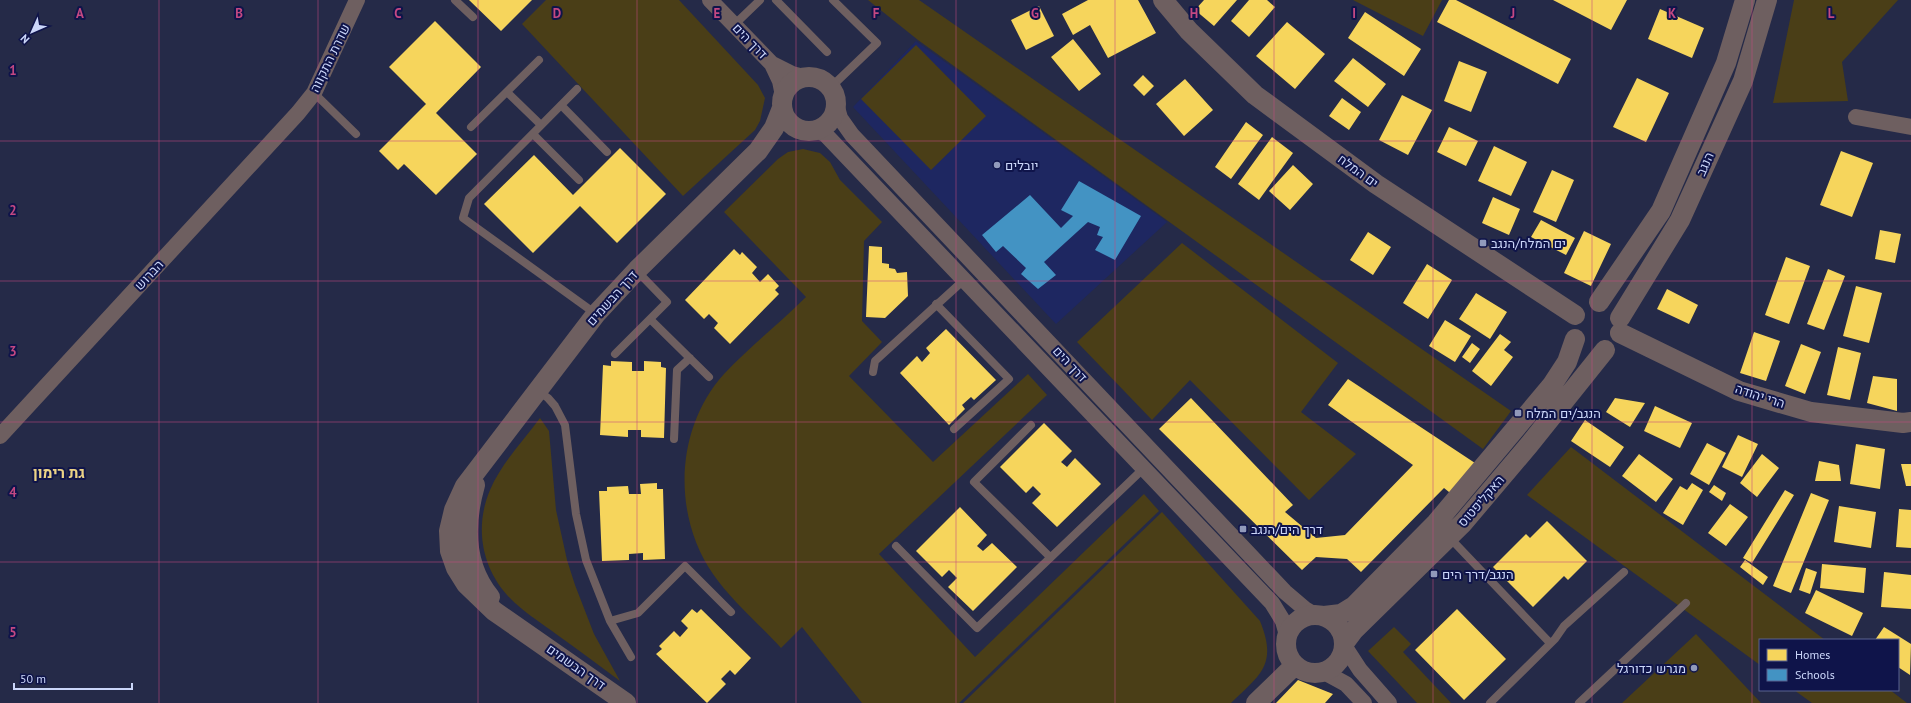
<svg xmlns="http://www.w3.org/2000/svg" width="1911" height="703" viewBox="0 0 1911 703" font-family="'PT Sans',Heebo,sans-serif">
	<rect width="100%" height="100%" fill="#252a48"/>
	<path fill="#1e2761" d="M 916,41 L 1167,222 L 1056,324 L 853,107 Z"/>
	<path fill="#4a3e17" d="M 546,0 L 679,0 L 758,85 L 765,98 L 760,121 L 755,130 L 683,196 L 522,24 Z
		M 868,0 L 919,0 L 1511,411 L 1483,449 L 918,40 Z
		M 1353,0 L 1442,0 L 1423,36 Z
		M 1794,0 L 1898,0 L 1842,62 L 1848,101 L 1773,103 Z
		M 916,45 L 986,116 L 931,170 L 861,99 Z
		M 803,149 L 820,153 L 830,162 L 840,180 L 882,222 L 864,241 L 862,321 L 882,342 L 849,376 L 933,462 L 1028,374 L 1047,395 L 879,554 L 975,657 L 1144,494 L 1159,511 L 959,703 L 862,703 L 802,627 L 781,648 C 760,625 730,599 713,574 C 672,515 675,428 724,374 C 750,346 780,323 806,297 L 724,212 L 778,159 L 788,152 Z
		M 1182,243 L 1338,363 L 1301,412 L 1356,454 L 1309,500 L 1190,380 L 1152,420 L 1077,342 Z
		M 540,418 L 549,431 L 556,510 L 567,560 L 575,585 L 594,634 L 620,681 C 599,665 578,650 556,634 C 543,624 528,615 515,603 C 483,574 473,530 490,490 C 501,464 523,441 540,418 Z
		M 1571,447 L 1825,640 L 1760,640 L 1760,665 L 1527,495 Z
		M 1162,512 L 1260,621 C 1278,665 1260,675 1231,703 L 963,703 Z
		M 1394,627 L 1411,644 L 1403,652 L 1451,703 L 1417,703 L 1368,651 Z
		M 1696,634 L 1761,703 L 1622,703 Z
		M 1794,690 L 1890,690 L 1907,703 L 1812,703 Z"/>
	<path fill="#f6d55c" d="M 469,0 L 532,0 L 501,31 Z
		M 1088,0 L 1138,0 L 1156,33 L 1108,58 L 1090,25 L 1073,35 L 1062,14 Z
		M 1204,0 L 1237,0 L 1214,26 L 1195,10 Z
		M 1249,0 L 1267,0 L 1275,7 L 1249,37 L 1231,21 Z
		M 1449,0 L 1456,0 L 1571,59 L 1558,84 L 1437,22 Z
		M 1553,0 L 1627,0 L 1611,30 Z
		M 1039,6 L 1054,36 L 1026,50 L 1011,20 Z
		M 1660,9 L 1704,28 L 1692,58 L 1648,39 Z
		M 1365,12 L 1421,49 L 1404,76 L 1348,38 Z
		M 435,21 L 481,67 L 436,113 L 477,154 L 436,195 L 404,164 L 398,170 L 379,151 L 426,104 L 389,67 Z
		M 1287,22 L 1325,54 L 1295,89 L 1256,56 Z
		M 1073,39 L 1101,74 L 1079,91 L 1051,57 Z
		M 1353,58 L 1386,84 L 1368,107 L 1334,81 Z
		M 1459,61 L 1487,72 L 1471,112 L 1444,101 Z
		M 1143,75 L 1154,86 L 1144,96 L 1133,85 Z
		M 1637,78 L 1669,93 L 1646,142 L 1613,127 Z
		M 1185,79 L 1213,110 L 1184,136 L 1156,104 Z
		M 1402,95 L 1432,110 L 1408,155 L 1379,140 Z
		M 1342,98 L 1361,112 L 1349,130 L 1329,116 Z
		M 1246,122 L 1263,135 L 1231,179 L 1215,167 Z
		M 1449,127 L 1478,141 L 1466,166 L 1437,152 Z
		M 1272,137 L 1293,153 L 1259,200 L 1238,184 Z
		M 1494,146 L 1527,162 L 1511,196 L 1478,181 Z
		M 620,148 L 666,194 L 617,243 L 580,206 L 533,253 L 484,204 L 534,155 L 573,195 Z
		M 1841,151 L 1873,163 L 1852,217 L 1820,205 Z
		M 1293,165 L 1313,184 L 1290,210 L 1269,191 Z
		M 1552,170 L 1574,180 L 1556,222 L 1533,212 Z
		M 1493,197 L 1520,209 L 1509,235 L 1482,223 Z
		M 1541,220 L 1575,238 L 1566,255 L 1531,237 Z
		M 1880,230 L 1901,234 L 1895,263 L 1875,259 Z
		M 1584,231 L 1611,244 L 1591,286 L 1564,273 Z
		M 1368,232 L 1391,247 L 1373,275 L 1350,260 Z
		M 869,246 L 882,247 L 882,263 L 889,264 L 889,268 L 895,269 L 897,273 L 907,272 L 908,296 L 885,318 L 866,317 Z
		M 734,249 L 740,255 L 742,252 L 757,267 L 752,273 L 760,282 L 768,274 L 779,286 L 775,290 L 779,294 L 730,344 L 714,328 L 718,323 L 709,314 L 704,319 L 685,300 Z
		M 1786,257 L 1810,266 L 1789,324 L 1765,315 Z
		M 1427,264 L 1452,280 L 1428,319 L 1403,303 Z
		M 1828,269 L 1845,276 L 1824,330 L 1807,324 Z
		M 1856,286 L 1882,293 L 1869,343 L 1843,336 Z
		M 1667,289 L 1698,305 L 1689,324 L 1657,309 Z
		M 1476,293 L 1507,312 L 1490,339 L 1459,319 Z
		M 1445,320 L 1471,336 L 1455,362 L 1429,346 Z
		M 946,329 L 996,380 L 974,400 L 971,397 L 962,405 L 965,409 L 949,425 L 900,373 L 917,356 L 922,362 L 930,353 L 926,348 Z
		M 1754,332 L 1780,341 L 1766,381 L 1740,373 Z
		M 1500,334 L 1511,342 L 1504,350 L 1513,357 L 1491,386 L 1472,371 Z
		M 1472,343 L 1480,349 L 1470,363 L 1462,357 Z
		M 1801,344 L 1821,352 L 1805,394 L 1785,386 Z
		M 1838,347 L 1861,353 L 1850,400 L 1827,395 Z
		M 611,361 L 632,362 L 632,371 L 644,371 L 644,361 L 661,362 L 661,367 L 666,368 L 664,438 L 641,437 L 641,430 L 628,430 L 628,437 L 600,435 L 603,365 L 611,366 Z
		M 1873,376 L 1897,379 L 1897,411 L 1867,403 Z
		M 1348,379 L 1478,465 L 1454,496 L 1444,488 L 1361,572 L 1347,559 L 1316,557 L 1302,570 L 1159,429 L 1191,398 L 1293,505 L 1285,512 L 1316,538 L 1345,535 L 1413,465 L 1328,405 Z
		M 1615,398 L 1645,403 L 1630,427 L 1606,412 Z
		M 1655,406 L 1692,423 L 1680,448 L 1644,431 Z
		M 1585,420 L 1624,447 L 1610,467 L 1571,441 Z
		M 1044,423 L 1072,451 L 1061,462 L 1067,467 L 1075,458 L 1101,484 L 1057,527 L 1032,503 L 1041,494 L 1033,486 L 1026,493 L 1000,467 Z
		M 1738,435 L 1758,444 L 1742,477 L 1722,467 Z
		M 1707,443 L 1726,453 L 1709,485 L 1690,474 Z
		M 1856,444 L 1885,449 L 1880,489 L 1850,484 Z
		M 1639,454 L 1673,479 L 1656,502 L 1622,476 Z
		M 1762,454 L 1779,468 L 1757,497 L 1740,483 Z
		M 1819,461 L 1839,465 L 1841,481 L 1815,481 Z
		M 1901,464 L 1911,464 L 1911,486 L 1906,486 Z
		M 657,483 L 657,489 L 663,489 L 665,559 L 643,560 L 643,553 L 629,554 L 629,560 L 602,561 L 599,491 L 607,491 L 607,487 L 628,486 L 629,494 L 641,494 L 640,484 Z
		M 1692,483 L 1703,490 L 1683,525 L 1663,513 L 1680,486 L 1687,490 Z
		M 1714,485 L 1726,493 L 1722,501 L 1709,492 Z
		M 1785,490 L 1794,495 L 1752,563 L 1743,558 Z
		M 1811,493 L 1829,500 L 1791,593 L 1773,586 Z
		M 1730,504 L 1748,517 L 1726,546 L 1708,533 Z
		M 1839,506 L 1876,512 L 1871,548 L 1834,542 Z
		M 960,507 L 987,535 L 977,546 L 983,551 L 992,543 L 1017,567 L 973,611 L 948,587 L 957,578 L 949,570 L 942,577 L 916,551 Z
		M 1899,509 L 1911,510 L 1911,548 L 1896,547 Z
		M 1547,521 L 1587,561 L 1568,580 L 1564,576 L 1533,607 L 1493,567 L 1526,534 L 1530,538 Z
		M 1745,560 L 1768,577 L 1763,585 L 1740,567 Z
		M 1822,564 L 1866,568 L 1864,593 L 1820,588 Z
		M 1806,568 L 1817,572 L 1810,594 L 1799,590 Z
		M 1884,572 L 1911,575 L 1911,609 L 1881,607 Z
		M 1816,590 L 1863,613 L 1852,636 L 1805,613 Z
		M 692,609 L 697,613 L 701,609 L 751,658 L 735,675 L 730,670 L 721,679 L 726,684 L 707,703 L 656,654 L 662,649 L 659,646 L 674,631 L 680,637 L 688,628 L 681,621 Z
		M 1457,609 L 1506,659 L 1464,700 L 1415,650 Z
		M 1884,627 L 1911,644 L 1910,675 L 1898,667 L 1898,640 L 1875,640 Z
		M 1298,680 L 1333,694 L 1325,703 L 1276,703 Z"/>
	<path fill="#4393c3" d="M 1079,181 L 1141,216 L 1115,260 L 1095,250 L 1103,237 L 1097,235 L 1100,227 L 1088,222 L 1044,262 L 1056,275 L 1038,289 L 1021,274 L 1026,268 L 1003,246 L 996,252 L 982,235 L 1030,195 L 1061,228 L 1073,216 L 1061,210 Z"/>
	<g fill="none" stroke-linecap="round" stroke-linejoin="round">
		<path stroke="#6e5f60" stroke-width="8" d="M 455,0 L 473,17
			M 776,0 L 827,52
			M 734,25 L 760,0
			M 830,88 L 877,43 L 833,0
			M 577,89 L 469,198 L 463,218 L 596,314
			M 507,92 L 541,125
			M 314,93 L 356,134
			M 561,105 L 607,152
			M 471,127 L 539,60
			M 533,134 L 579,180
			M 936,304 L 1009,379 L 954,429
			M 650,319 L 709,377
			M 615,354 L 667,302 L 637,271
			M 873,372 L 875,361 L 965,279
			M 538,391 L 548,398 L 555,406 L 565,425 L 576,514 L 586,560 L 610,621 L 631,657
			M 1031,425 L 974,482 L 1050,557
			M 674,439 L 677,370 L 690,358
			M 1449,537 L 1550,643
			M 896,546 L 977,628 L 1144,468
			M 610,621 L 638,613 L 685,566 L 731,612
			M 1490,703 L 1555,639 L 1564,626 L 1624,572
			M 1579,703 L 1686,603"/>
		<path stroke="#6e5f60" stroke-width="16" d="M 710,0 L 772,64 L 780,81 L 783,96
			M 772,64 L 792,74 L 804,77
			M 836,104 L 840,118 L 852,135 L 1285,592 L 1305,609 L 1315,615
			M 1856,117 L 1911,127
			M 817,130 L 825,134 L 1272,603 L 1283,621 L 1287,635
			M 0,436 L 298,113 L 314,93 L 357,0
			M 1345,647 L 1360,670 L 1389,703
			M 1324,672 L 1346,684 L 1364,703"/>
		<path stroke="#6e5f60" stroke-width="20" d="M 1163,0 L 1189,31 L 1255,95 L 1376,184 L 1575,315
			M782 104a27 27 0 1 1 54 0a27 27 0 1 1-54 0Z
			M 1599,302 L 1661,211 L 1726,63 L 1745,0
			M 1620,318 L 1680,220 L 1743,81 L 1767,0
			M 1620,333 L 1739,391 L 1811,412 L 1903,423 L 1911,422
			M 475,485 C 464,524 463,564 490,597
			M1286 644a29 29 0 1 1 58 0a29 29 0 1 1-58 0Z
			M 1324,616 L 1341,614 L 1354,606 L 1436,523 L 1552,385 L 1567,362 L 1575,339
			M 1345,642 L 1354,630 L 1463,523 L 1529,445 L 1605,350
			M 626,703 L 494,611 L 466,584 L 456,568 L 450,551 L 449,531 L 454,510 L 465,486 L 596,314 L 637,270 L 758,151 L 774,128 L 782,108
			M 1256,703 L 1295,665"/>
	</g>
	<path fill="none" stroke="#c44882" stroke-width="1" stroke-opacity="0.55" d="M 159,0 L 159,703M 318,0 L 318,703M 478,0 L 478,703M 637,0 L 637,703M 796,0 L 796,703M 956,0 L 956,703M 1115,0 L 1115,703M 1274,0 L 1274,703M 1433,0 L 1433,703M 1592,0 L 1592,703M 1752,0 L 1752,703M 0,141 L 1911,141M 0,281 L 1911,281M 0,422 L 1911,422M 0,562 L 1911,562"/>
	<g fill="#919abb" stroke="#0f144a" stroke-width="1.5">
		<circle cx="997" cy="165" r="4"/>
		<rect x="1479" y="239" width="8" height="8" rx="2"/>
		<rect x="1514" y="409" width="8" height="8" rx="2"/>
		<rect x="1239" y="525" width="8" height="8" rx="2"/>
		<rect x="1430" y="570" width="8" height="8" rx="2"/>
		<circle cx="1694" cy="668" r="4"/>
	</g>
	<g text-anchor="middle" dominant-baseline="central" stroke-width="4" stroke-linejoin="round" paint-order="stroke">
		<g font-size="13" fill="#cbd6f9" stroke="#0f144a">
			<text transform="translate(750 41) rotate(46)">דרך הים</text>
			<text transform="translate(330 58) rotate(-64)">שדרת התקווה</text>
			<text transform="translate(1705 164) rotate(-66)">הנגב</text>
			<text transform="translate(1358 171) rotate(36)">ים המלח</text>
			<text transform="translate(149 275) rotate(-47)">הברוש</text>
			<text transform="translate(612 298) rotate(-48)">דרך הבשמים</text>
			<text transform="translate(1070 364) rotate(47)">דרך הים</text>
			<text transform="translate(1760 396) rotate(18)">הרי יהודה</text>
			<text transform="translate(1481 501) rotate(-49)">האקליפטוס</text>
			<text transform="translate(576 667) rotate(35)">דרך הבשמים</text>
		</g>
		<g font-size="13" fill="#cbd6f9" stroke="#0f144a" text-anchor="start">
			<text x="1005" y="165">יובלים</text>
			<text x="1491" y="243">ים המלח/הנגב</text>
			<text x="1526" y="413">הנגב/ים המלח</text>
			<text x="1251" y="529">דרך הים/הנגב</text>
			<text x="1442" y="574">הנגב/דרך הים</text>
			<text x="1686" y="668" text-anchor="end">מגרש כדורגל</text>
		</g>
		<g font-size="15" font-weight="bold" fill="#ebd285" stroke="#0f144a">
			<text x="59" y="472">גת רימון</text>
		</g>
	</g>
	<g font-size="13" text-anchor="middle" font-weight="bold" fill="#c44882" stroke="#0f144a" stroke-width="4" stroke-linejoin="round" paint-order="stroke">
		<text x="80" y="18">A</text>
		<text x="239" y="18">B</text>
		<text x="398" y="18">C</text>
		<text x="557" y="18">D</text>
		<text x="717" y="18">E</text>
		<text x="876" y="18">F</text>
		<text x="1035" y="18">G</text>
		<text x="1194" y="18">H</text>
		<text x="1354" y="18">I</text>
		<text x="1513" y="18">J</text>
		<text x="1672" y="18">K</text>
		<text x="1831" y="18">L</text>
		<text x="13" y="75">1</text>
		<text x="13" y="215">2</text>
		<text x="13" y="356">3</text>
		<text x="13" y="497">4</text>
		<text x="13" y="637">5</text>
	</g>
	<rect x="1759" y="639" width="140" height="52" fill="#0f144a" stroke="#5a6290"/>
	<rect x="1767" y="649" width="20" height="12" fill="#f6d55c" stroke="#5a6290"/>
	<text x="1795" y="659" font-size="12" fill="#cbd6f9">Homes</text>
	<rect x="1767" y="669" width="20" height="12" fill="#4393c3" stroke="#5a6290"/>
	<text x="1795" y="679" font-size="12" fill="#cbd6f9">Schools</text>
	<g transform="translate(32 32) rotate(225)" stroke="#0f144a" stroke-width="3" paint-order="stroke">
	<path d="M0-3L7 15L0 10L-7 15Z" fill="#cbd6f9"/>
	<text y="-6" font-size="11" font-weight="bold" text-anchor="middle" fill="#cbd6f9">N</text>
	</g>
	<path d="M14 683v6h118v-6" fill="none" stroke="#cbd6f9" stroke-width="2"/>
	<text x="20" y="683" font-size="12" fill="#cbd6f9" stroke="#0f144a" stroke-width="3" paint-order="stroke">50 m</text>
</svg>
